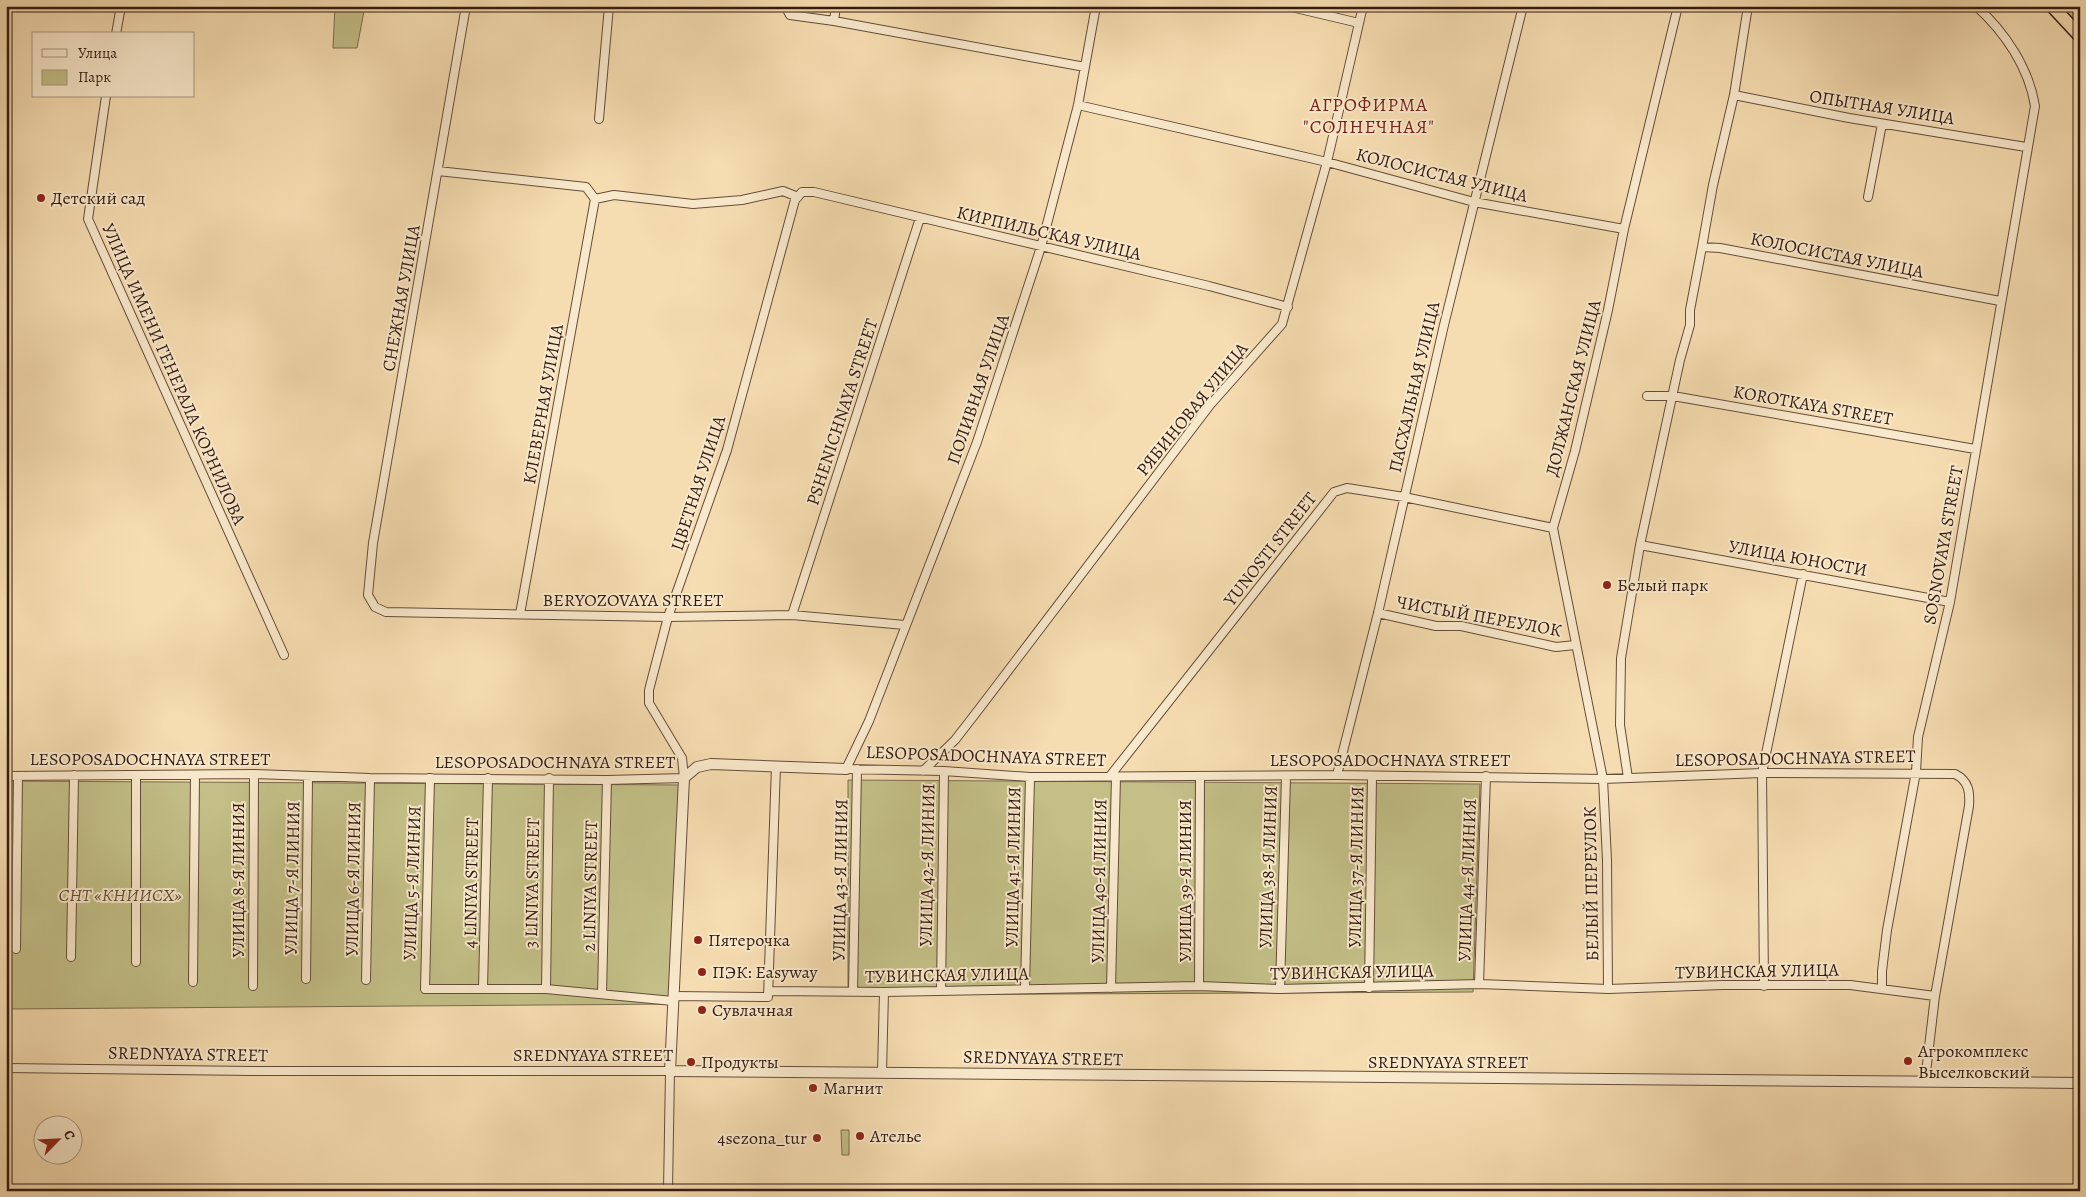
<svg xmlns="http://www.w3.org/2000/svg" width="2086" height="1197" viewBox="0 0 2086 1197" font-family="Alegreya,serif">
	<rect width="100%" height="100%" fill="#f6ddb1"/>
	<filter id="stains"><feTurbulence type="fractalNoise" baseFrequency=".004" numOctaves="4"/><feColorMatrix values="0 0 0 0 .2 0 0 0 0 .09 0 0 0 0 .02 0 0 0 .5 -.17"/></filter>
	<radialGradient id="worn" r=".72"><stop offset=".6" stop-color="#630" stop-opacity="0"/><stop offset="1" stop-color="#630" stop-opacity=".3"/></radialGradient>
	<path fill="#c3bf87" stroke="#7c6d4c" d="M 335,6 L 365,6 L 357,48 L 333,48 Z
		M 2058,6 L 2080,10 L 2080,27 Z
		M 848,780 L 1480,784 L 1473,992 L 848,995 Z
		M 6,781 L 685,785 L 677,1004 L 6,1009 Z
		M 841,1130 L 849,1130 L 849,1155 L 842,1155 Z"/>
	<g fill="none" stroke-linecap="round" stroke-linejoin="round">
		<defs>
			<path id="minor" d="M 466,6 L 373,543 L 368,595 L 375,607 L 386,612 L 668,617 L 792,615 L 905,625
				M 785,6 L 790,15 L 834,21 L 1085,67
				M 1096,6 L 1078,105 L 1041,247 L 977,442 L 869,721 L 846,769 L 944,771 L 1030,777 L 1337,775 L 1603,779 L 1762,773 L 1955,774 C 1969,781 1970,792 1969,806 L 1935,996 L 1925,1081
				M 1287,6 L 1359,23
				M 834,21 L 836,6
				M 116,34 L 121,6
				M 1734,95 L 1849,118 L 2026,147
				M 106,96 L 88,219 L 284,655
				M 1078,105 L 1327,162 L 1474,202 L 1624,229
				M 599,119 L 609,6
				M 438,171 L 586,187 L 595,199
				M 1868,197 L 1882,124
				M 595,199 L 614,195 L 693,204 L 742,200 L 783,191 L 798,197
				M 1702,247 L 1713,185 L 1734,95 L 1748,6
				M 1647,396 L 1673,396 L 1975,449
				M 1640,545 L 1950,602
				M 1378,613 L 1436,626 L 1461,626 L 1556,647 L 1575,645
				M 520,614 L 595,199
				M 792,615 L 920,218
				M 923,771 L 955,740 L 979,709 L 1210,405 L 1282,324 L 1327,162 L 1363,6
				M 136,775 L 136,962
				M 1337,775 L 1378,613 L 1444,325 L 1523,6
				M 6,776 L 254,774 L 370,778 L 607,780 L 684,778 L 682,758 L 649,703 L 649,690 L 668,617 L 727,450 L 795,200 L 802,192 L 814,192 L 1209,286 L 1288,307
				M 1110,776 L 1334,492 L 1347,488 L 1404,497 L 1553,528
				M 430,778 L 425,989 L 546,989 L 673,1001
				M 1628,778 L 1620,725 L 1621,658 L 1640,545 L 1680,360 L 1690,325 L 1690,310 L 1702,247 L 1720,248 L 2000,301
				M 16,949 L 18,776
				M 71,957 L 74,775
				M 306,979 L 308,777
				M 366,980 L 370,778
				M 193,982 L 195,775
				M 1479,984 L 1486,776
				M 253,986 L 254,774
				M 1199,986 L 1200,776
				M 1764,986 L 1762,773 L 1803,574
				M 483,988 L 488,778
				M 1025,988 L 1030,777
				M 1111,988 L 1116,776
				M 1369,988 L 1372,777
				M 546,989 L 549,778
				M 1280,989 L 1286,777
				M 1608,989 L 1607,860 L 1603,779 L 1553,528 L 1575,451 L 1608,310 L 1624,229 L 1678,6
				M 1882,989 L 1882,971 L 1887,930 L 1916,772 L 1918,737 L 1950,602 L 2035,106 C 2029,68 2005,32 1976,6
				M 941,990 L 944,771
				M 769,991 L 884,992 L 1199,986 L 1280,989 L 1479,984 L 1608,989 L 1723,985 L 1850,985 L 1935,996
				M 853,991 L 857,769
				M 602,993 L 607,780
				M 673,996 L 768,997 L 776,766
				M 6,1068 L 252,1071 L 670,1071 L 668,1191
				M 882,1072 L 884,992"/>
			<path id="tertiary" d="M 846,769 L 711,764 L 697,767 L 684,778 L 670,1071 L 2080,1083"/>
			<path id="trunk" d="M 2052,6 L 2080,36"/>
		</defs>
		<use href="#minor" stroke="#644c3a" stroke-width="10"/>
		<use href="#tertiary" stroke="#644c3a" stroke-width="12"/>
		<use href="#trunk" stroke="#341b12" stroke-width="15"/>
		<use href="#minor" stroke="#f9e9cc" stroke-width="8"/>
		<use href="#tertiary" stroke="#f9e9cc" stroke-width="10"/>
		<use href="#trunk" stroke="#f6ddb1" stroke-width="12"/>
	</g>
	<g fill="#8f2418" stroke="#f9e9cc" stroke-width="2">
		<circle cx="41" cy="198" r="5"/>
		<circle cx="1607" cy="585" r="5"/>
		<circle cx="698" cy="940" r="5"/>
		<circle cx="702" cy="972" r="5"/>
		<circle cx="702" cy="1010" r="5"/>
		<circle cx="1908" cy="1061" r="5"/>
		<circle cx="691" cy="1062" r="5"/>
		<circle cx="813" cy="1088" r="5"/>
		<circle cx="860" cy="1136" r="5"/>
		<circle cx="817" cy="1138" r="5"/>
	</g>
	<g text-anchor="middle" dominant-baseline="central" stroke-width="4" stroke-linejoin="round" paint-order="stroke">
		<g font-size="18" fill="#341b12" stroke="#f9e9cc">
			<text transform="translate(1882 107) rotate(9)">ОПЫТНАЯ УЛИЦА</text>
			<text transform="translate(1442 175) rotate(14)">КОЛОСИСТАЯ УЛИЦА</text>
			<text transform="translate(1049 233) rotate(13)">КИРПИЛЬСКАЯ УЛИЦА</text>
			<text transform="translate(1837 255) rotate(11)">КОЛОСИСТАЯ УЛИЦА</text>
			<text transform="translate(401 298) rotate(-80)">СНЕЖНАЯ УЛИЦА</text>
			<text transform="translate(174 374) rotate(66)">УЛИЦА ИМЕНИ ГЕНЕРАЛА КОРНИЛОВА</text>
			<text transform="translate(1414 387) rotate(-77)">ПАСХАЛЬНАЯ УЛИЦА</text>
			<text transform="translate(1573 388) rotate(-76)">ДОЛЖАНСКАЯ УЛИЦА</text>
			<text transform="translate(978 389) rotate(-71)">ПОЛИВНАЯ УЛИЦА</text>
			<text transform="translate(543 404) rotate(-80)">КЛЕВЕРНАЯ УЛИЦА</text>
			<text transform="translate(1813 405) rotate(10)">KOROTKAYA STREET</text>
			<text transform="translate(1192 409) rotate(-51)">РЯБИНОВАЯ УЛИЦА</text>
			<text transform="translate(842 412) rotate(-72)">PSHENICHNAYA STREET</text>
			<text transform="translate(698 483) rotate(-72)">ЦВЕТНАЯ УЛИЦА</text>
			<text transform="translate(1943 545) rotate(-80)">SOSNOVAYA STREET</text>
			<text transform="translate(1270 549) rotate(-52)">YUNOSTI STREET</text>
			<text transform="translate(1798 558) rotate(10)">УЛИЦА ЮНОСТИ</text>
			<text x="633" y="600">BERYOZOVAYA STREET</text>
			<text transform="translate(1479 616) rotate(10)">ЧИСТЫЙ ПЕРЕУЛОК</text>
			<text transform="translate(986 756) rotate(2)">LESOPOSADOCHNAYA STREET</text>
			<text transform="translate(1795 758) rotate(-1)">LESOPOSADOCHNAYA STREET</text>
			<text x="150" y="759">LESOPOSADOCHNAYA STREET</text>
			<text x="1390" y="760">LESOPOSADOCHNAYA STREET</text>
			<text x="555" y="762">LESOPOSADOCHNAYA STREET</text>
			<text transform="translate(927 865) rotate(-89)">УЛИЦА 42-Я ЛИНИЯ</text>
			<text transform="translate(1013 867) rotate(-89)">УЛИЦА 41-Я ЛИНИЯ</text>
			<text transform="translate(1268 867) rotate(-88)">УЛИЦА 38-Я ЛИНИЯ</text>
			<text transform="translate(1356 867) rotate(-89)">УЛИЦА 37-Я ЛИНИЯ</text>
			<text transform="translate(292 878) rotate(-89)">УЛИЦА 7-Я ЛИНИЯ</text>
			<text transform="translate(353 879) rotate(-89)">УЛИЦА 6-Я ЛИНИЯ</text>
			<text transform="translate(238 880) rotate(-90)">УЛИЦА 8-Я ЛИНИЯ</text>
			<text transform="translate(840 880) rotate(-89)">УЛИЦА 43-Я ЛИНИЯ</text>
			<text transform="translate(1467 880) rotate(-88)">УЛИЦА 44-Я ЛИНИЯ</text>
			<text transform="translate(1099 881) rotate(-89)">УЛИЦА 40-Я ЛИНИЯ</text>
			<text transform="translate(1185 881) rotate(-90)">УЛИЦА 39-Я ЛИНИЯ</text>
			<text transform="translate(412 883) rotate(-88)">УЛИЦА 5-Я ЛИНИЯ</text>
			<text transform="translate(471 883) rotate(-89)">4 LINIYA STREET</text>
			<text transform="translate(532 883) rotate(-89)">3 LINIYA STREET</text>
			<text transform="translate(1591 884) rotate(-91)">БЕЛЫЙ ПЕРЕУЛОК</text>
			<text transform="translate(590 886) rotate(-89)">2 LINIYA STREET</text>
			<text transform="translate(1757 971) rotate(-1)">ТУВИНСКАЯ УЛИЦА</text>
			<text transform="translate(1352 972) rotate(-1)">ТУВИНСКАЯ УЛИЦА</text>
			<text transform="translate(947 975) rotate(-1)">ТУВИНСКАЯ УЛИЦА</text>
			<text transform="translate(188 1054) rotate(1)">SREDNYAYA STREET</text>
			<text x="593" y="1055">SREDNYAYA STREET</text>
			<text transform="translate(1043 1058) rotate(1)">SREDNYAYA STREET</text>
			<text x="1448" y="1062">SREDNYAYA STREET</text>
		</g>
		<g font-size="18" fill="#341b12" stroke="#f9e9cc" text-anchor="start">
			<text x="51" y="198">Детский сад</text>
			<text x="1617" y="585">Белый парк</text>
			<text x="708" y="940">Пятерочка</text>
			<text x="712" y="972">ПЭК: Easyway</text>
			<text x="712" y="1010">Сувлачная</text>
			<text x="1918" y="1051">Агрокомплекс<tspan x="1918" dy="21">Выселковский</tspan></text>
			<text x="701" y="1062">Продукты</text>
			<text x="823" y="1088">Магнит</text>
			<text x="870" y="1136">Ателье</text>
			<text x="807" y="1138" text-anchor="end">4sezona_tur</text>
		</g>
		<g font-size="18" font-style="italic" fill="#5f4c35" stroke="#f9e9cc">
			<text x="120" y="895">СНТ «КНИИСХ»</text>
		</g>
		<g font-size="19" letter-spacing="1" fill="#7a1f14" stroke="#f9e9cc">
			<text x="1369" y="105">АГРОФИРМА<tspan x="1369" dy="22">"СОЛНЕЧНАЯ"</tspan></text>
		</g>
	</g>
	<rect width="2086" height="1197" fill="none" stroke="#f6ddb1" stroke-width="25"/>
	<rect x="8" y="8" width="2071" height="1182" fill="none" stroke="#341b12" stroke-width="2.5"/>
	<rect x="12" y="12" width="2061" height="1172" fill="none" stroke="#341b12"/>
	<rect x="32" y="32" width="162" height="65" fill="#f9e9cc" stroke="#aa9782"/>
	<rect x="42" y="49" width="25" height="8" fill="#f9e9cc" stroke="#aa9782"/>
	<text x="78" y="58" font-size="15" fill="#341b12">Улица</text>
	<rect x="42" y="70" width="25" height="15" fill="#c3bf87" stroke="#aa9782"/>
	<text x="78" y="82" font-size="15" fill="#341b12">Парк</text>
	<g transform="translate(58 1140) rotate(66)"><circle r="24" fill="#f9e9cc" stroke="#aa9782"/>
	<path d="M0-4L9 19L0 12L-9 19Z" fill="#8f2418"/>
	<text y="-8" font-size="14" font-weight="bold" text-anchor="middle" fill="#341b12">С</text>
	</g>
	<rect width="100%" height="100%" filter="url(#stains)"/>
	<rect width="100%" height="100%" fill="url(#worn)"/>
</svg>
